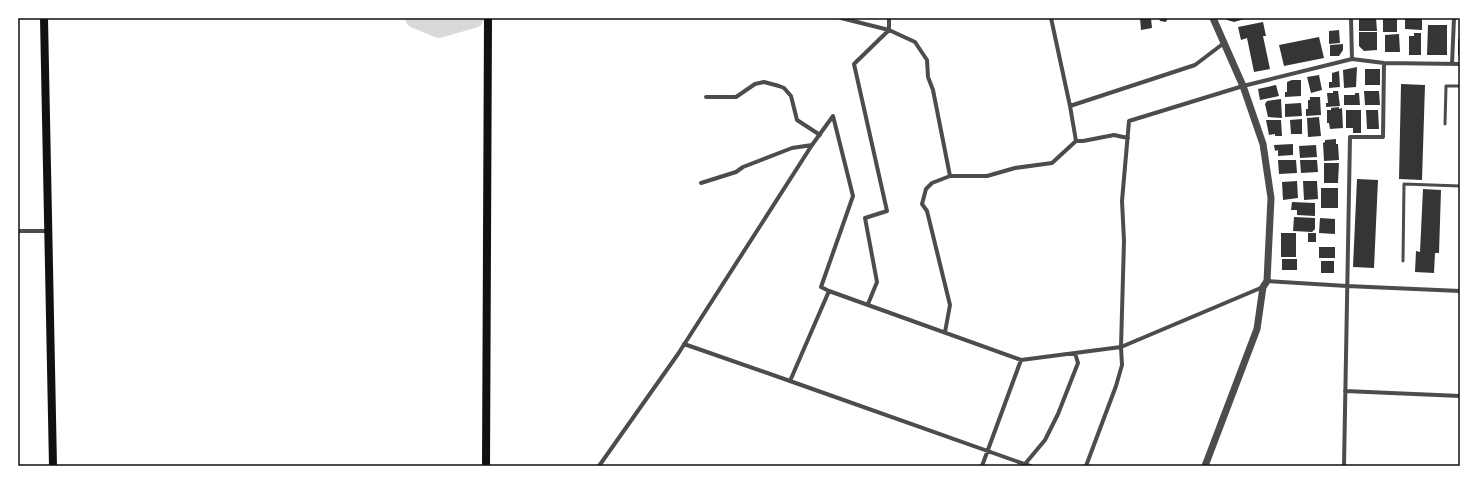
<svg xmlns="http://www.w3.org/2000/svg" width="1478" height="484" viewBox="0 0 1478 484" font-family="'Noto Serif',serif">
	<rect width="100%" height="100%" fill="#fff"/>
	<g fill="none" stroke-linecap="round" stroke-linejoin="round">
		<path stroke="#d9d9d9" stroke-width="20" d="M 415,18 L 439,28 L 474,18"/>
	</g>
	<path fill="#353535" d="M 1140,18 L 1151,18 L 1152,28 L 1141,30 Z
		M 1159,18 L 1168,18 L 1166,22 L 1160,21 Z
		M 1226,18 L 1248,18 L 1234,22 L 1227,20 Z
		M 1359,18 L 1376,18 L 1377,31 L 1359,31 Z
		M 1383,18 L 1397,18 L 1397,32 L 1383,32 Z
		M 1405,18 L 1422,18 L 1422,30 L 1405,29 Z
		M 1263,22 L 1266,36 L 1263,36 L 1270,69 L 1254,72 L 1247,38 L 1241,40 L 1238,27 Z
		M 1428,25 L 1447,25 L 1447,55 L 1427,55 Z
		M 1339,30 L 1340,43 L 1329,44 L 1329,31 Z
		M 1359,32 L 1377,32 L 1377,50 L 1364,51 L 1359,46 Z
		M 1414,33 L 1421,33 L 1421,55 L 1409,55 L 1409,36 L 1414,36 Z
		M 1399,34 L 1400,52 L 1385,52 L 1385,35 Z
		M 1319,37 L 1324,58 L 1284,66 L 1279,45 Z
		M 1458,39 L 1460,39 L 1460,55 L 1458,55 Z
		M 1343,44 L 1343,50 L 1339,56 L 1330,56 L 1330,45 Z
		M 1357,67 L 1356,87 L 1344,88 L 1343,70 Z
		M 1365,69 L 1380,69 L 1380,85 L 1365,85 Z
		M 1339,71 L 1340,87 L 1329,88 L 1329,82 L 1332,82 L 1332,73 Z
		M 1319,75 L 1322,90 L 1311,93 L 1307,77 Z
		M 1292,80 L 1301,80 L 1301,96 L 1285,97 L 1285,92 L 1287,92 L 1287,82 Z
		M 1401,84 L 1425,85 L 1422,180 L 1399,179 Z
		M 1276,85 L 1279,96 L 1260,100 L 1258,89 Z
		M 1333,91 L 1338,91 L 1340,106 L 1326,107 L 1326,103 L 1328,103 L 1327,93 L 1333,93 Z
		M 1364,91 L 1379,91 L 1380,105 L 1365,105 Z
		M 1355,93 L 1359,93 L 1360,105 L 1344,105 L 1344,95 L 1355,95 Z
		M 1310,97 L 1320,97 L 1321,115 L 1306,116 L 1306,109 L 1308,109 L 1308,100 L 1310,100 Z
		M 1281,99 L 1282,118 L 1268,117 L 1265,104 L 1267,101 Z
		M 1301,103 L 1302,116 L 1285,117 L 1285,104 Z
		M 1339,107 L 1339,109 L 1342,108 L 1343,128 L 1330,129 L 1329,123 L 1327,123 L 1327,110 L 1331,110 L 1331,108 Z
		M 1346,110 L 1361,110 L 1361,133 L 1353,133 L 1353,128 L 1346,128 Z
		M 1366,110 L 1378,110 L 1379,129 L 1367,129 Z
		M 1319,117 L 1321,136 L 1308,137 L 1307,118 Z
		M 1302,119 L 1302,134 L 1291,134 L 1290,120 Z
		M 1266,120 L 1281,120 L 1282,136 L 1275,136 L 1275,134 L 1269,135 Z
		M 1336,139 L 1336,144 L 1338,144 L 1339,160 L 1324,161 L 1323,143 L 1325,142 L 1325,140 Z
		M 1293,144 L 1293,155 L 1278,156 L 1278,150 L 1275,151 L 1274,145 Z
		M 1316,145 L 1317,157 L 1300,158 L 1299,146 Z
		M 1278,160 L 1296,160 L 1297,173 L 1279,174 Z
		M 1300,160 L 1317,160 L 1318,172 L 1301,173 Z
		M 1324,163 L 1339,163 L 1338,183 L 1324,183 Z
		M 1357,179 L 1378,180 L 1374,268 L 1353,267 Z
		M 1297,181 L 1298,198 L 1283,200 L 1282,182 Z
		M 1303,181 L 1317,181 L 1318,199 L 1304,200 Z
		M 1321,188 L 1338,188 L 1338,208 L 1321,208 Z
		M 1423,189 L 1441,190 L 1439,253 L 1435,253 L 1434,273 L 1415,272 L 1416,251 L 1420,252 Z
		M 1292,202 L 1315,203 L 1315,216 L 1297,215 L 1297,210 L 1291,210 Z
		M 1294,217 L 1315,218 L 1315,229 L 1312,232 L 1293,231 Z
		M 1320,218 L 1335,219 L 1335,234 L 1319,233 Z
		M 1281,233 L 1296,233 L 1296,257 L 1281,257 Z
		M 1308,233 L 1316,233 L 1316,242 L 1308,242 Z
		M 1319,247 L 1335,247 L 1335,258 L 1319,258 Z
		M 1282,259 L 1297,259 L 1297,270 L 1282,270 Z
		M 1321,261 L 1334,261 L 1334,273 L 1321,273 Z"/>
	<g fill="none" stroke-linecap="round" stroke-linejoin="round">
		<path stroke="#4c4c4c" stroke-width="3" d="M 1445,124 L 1446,86 L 1460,86
			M 1403,261 L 1404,184 L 1460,186"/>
		<path stroke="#4c4c4c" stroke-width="4" d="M 841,18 L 889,30 L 915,42 L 927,60 L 928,77 L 933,90 L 950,176
			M 1051,18 L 1070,106 L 1076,141
			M 1351,18 L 1352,59
			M 1452,64 L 1454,18
			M 706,97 L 736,97 L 755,84 L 764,82 L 779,86 L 784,88 L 791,96 L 797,120 L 820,135
			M 1070,106 L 1195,65 L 1224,43
			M 701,183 L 736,172 L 743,167 L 792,148 L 812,145
			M 18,231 L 48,231
			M 1267,281 L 1347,286 L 1460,291
			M 829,291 L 821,287 L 853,196 L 833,116
			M 868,304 L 877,282 L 865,218 L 887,211 L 854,64 L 889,30 L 889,18
			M 945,332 L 950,305 L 927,211 L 922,204 L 926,189 L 932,183 L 950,176 L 987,176 L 1015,168 L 1052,163 L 1076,141 L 1083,141 L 1114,135 L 1128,138
			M 684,344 L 790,381 L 829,291 L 1021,360 L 1121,347 L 1263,287
			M 790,381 L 1030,466
			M 1345,391 L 1460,396
			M 1025,464 L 1045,440 L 1058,414 L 1078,363 L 1075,353
			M 599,466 L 678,354 L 812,145 L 833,116
			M 982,466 L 1021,360
			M 1086,466 L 1116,386 L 1122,365 L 1121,347 L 1124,241 L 1122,201 L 1129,121 L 1243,86 L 1352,59 L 1384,63 L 1460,64
			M 1344,466 L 1350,137 L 1383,137 L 1384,63"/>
		<path stroke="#4c4c4c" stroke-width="7" d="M 1205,466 L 1257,329 L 1263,287 L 1267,281 L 1271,198 L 1263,144 L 1243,86 L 1213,18"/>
		<path stroke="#111" stroke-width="8" d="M 44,18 L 53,466
			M 486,466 L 488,18"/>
	</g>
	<rect width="1478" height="484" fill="none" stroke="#ffffff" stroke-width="38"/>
	<rect x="19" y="19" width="1440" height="446" fill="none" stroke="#111" stroke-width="1.5"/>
</svg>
